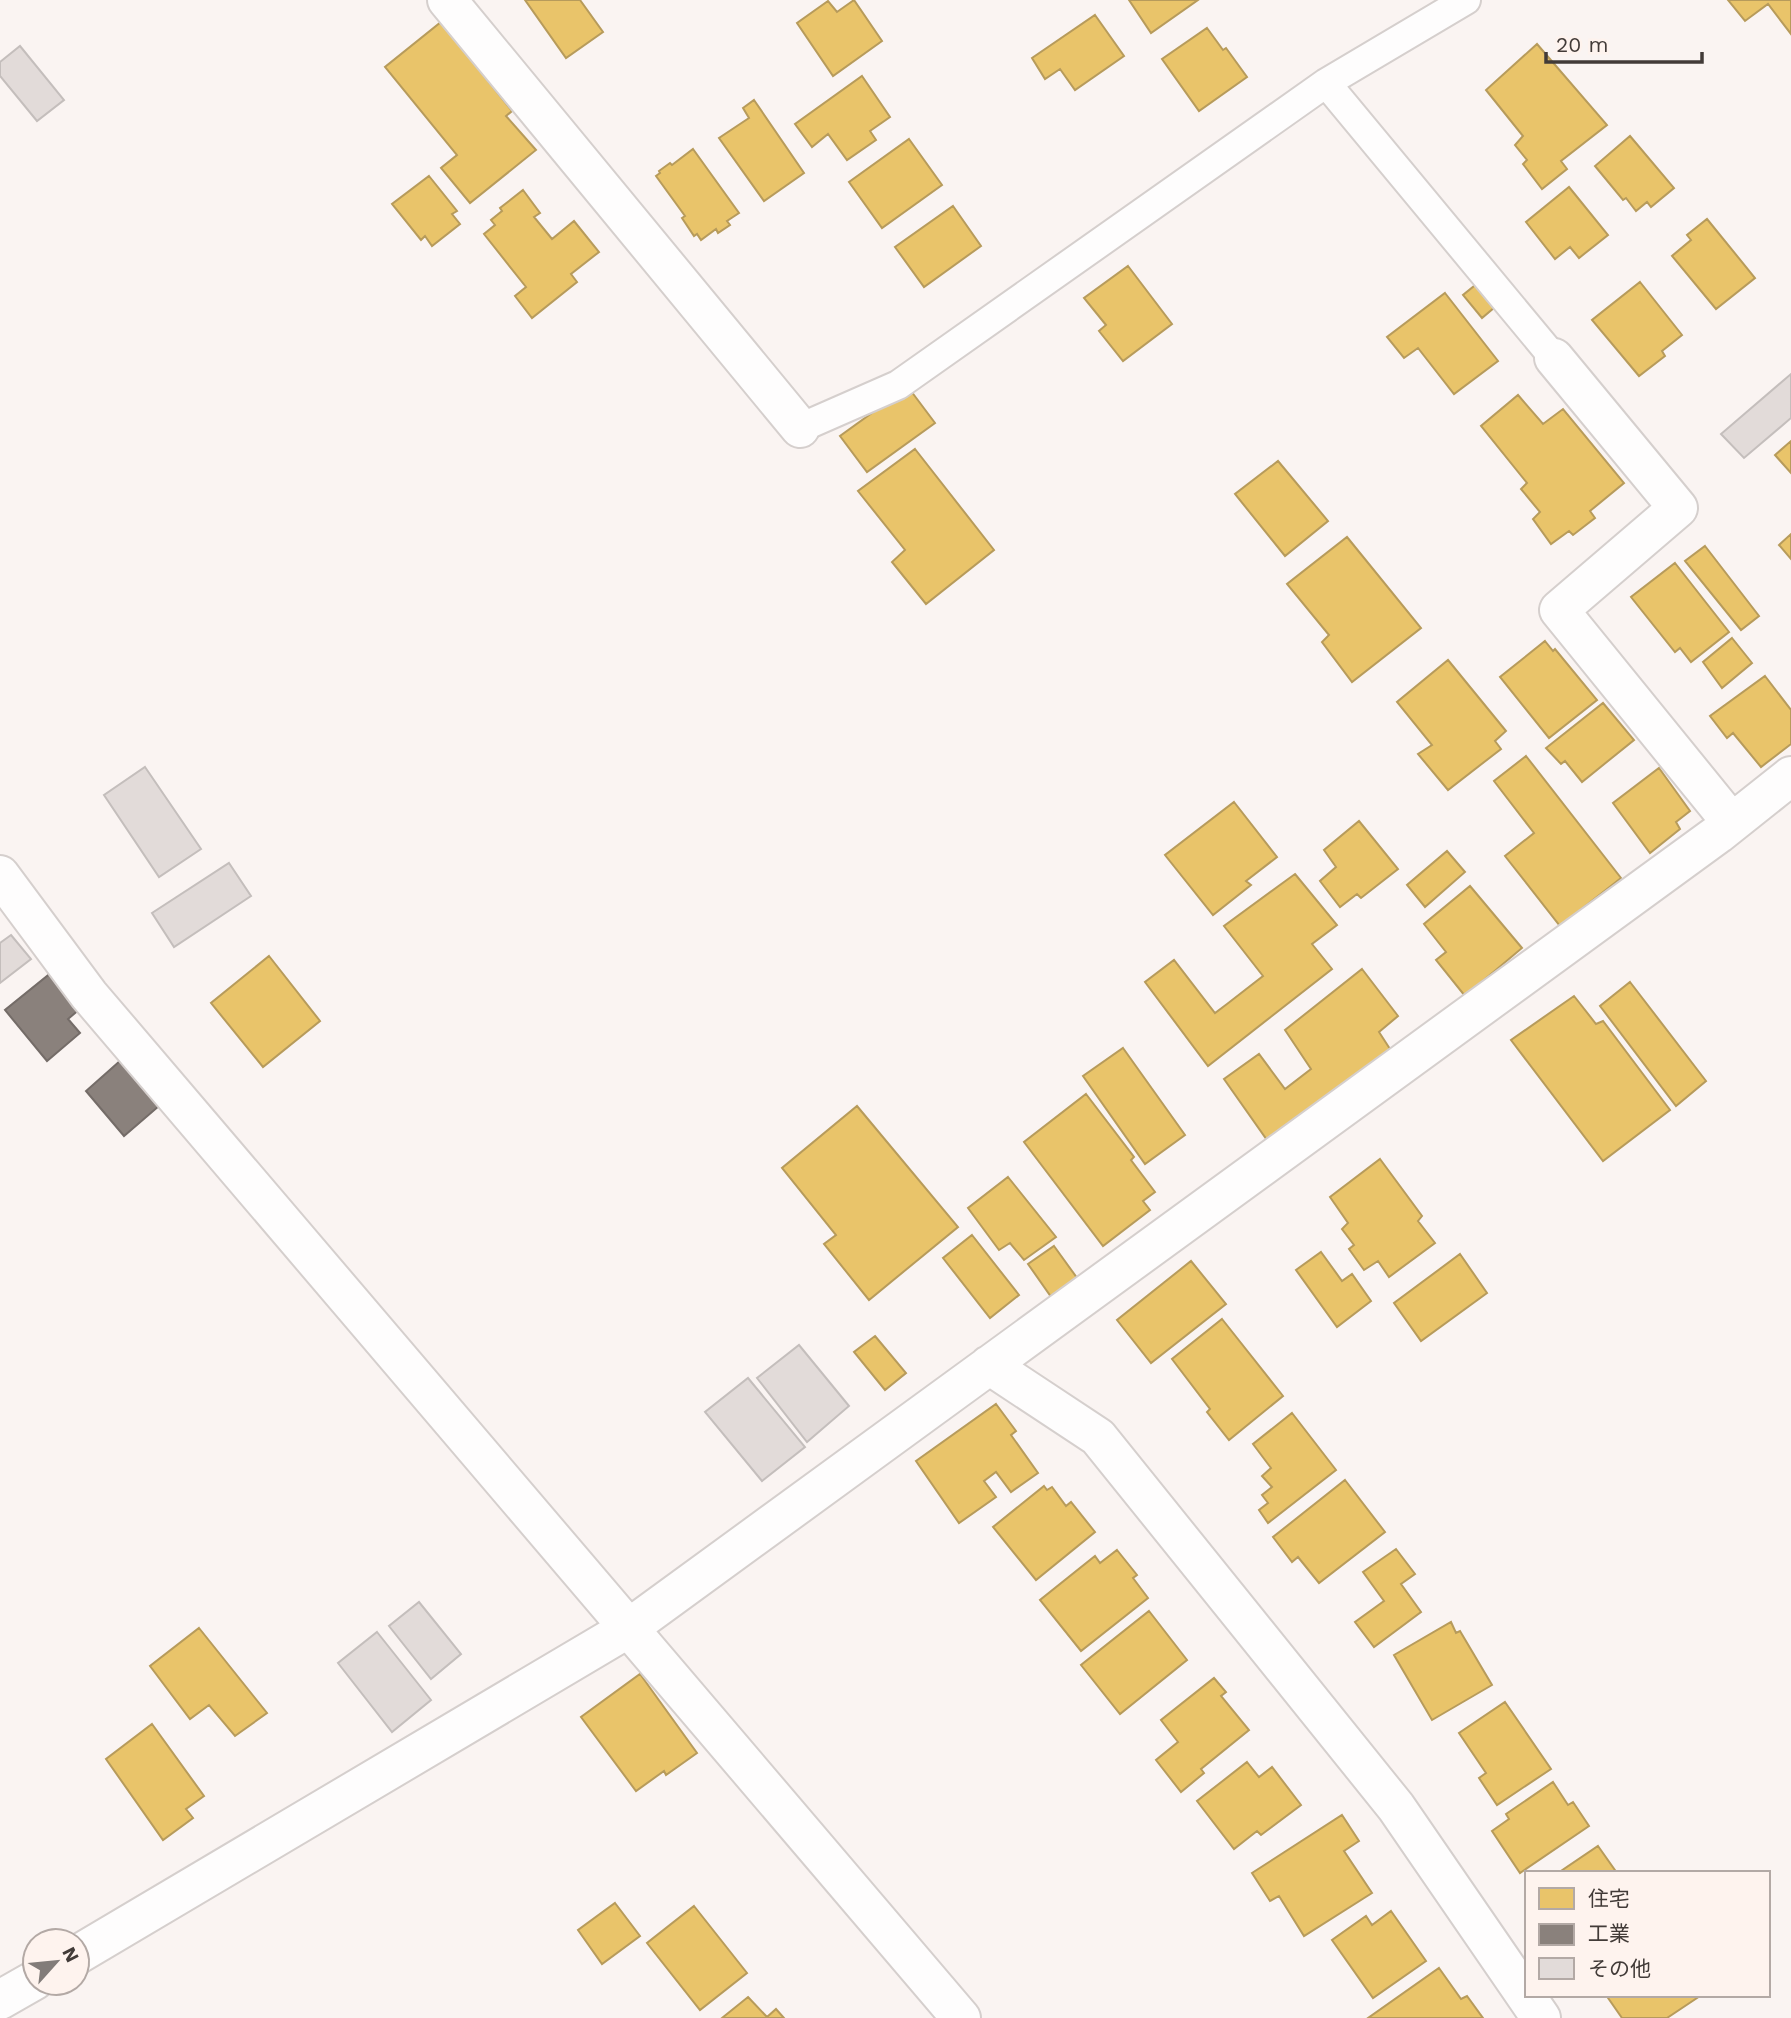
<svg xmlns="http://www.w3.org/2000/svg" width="1791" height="2018" viewBox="0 0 1791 2018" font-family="'Work Sans','Noto Sans JP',sans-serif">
	<rect width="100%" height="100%" fill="#faf4f2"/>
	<path fill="#e9c46a" stroke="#b79b5b" stroke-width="2" d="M 525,0 L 580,0 L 603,32 L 566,58 Z
		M 854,0 L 882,41 L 833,76 L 797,23 L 828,1 L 837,12 Z
		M 1129,0 L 1198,0 L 1151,33 Z
		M 1728,0 L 1791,0 L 1791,34 L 1768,4 L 1745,21 Z
		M 1095,15 L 1124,56 L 1075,90 L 1060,69 L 1045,79 L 1032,58 Z
		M 441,22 L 512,111 L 506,116 L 536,150 L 470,203 L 441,168 L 457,155 L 385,67 Z
		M 1207,28 L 1223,50 L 1226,48 L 1247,77 L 1199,111 L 1162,59 Z
		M 1537,44 L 1607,125 L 1561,161 L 1567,169 L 1542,189 L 1523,164 L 1527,160 L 1515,145 L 1523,136 L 1486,90 Z
		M 862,76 L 890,117 L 870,131 L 876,140 L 847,160 L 828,134 L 812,147 L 795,124 Z
		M 754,100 L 804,173 L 764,201 L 719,138 L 749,118 L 743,108 Z
		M 1630,136 L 1674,188 L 1651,207 L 1647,202 L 1636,211 L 1626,198 L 1623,200 L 1595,166 Z
		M 909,139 L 942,185 L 882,228 L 849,182 Z
		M 693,149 L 739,213 L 727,221 L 730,225 L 718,233 L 716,229 L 701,240 L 697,234 L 694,236 L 682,218 L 685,216 L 656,176 L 660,173 L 659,171 L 670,163 L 672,165 Z
		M 429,176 L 457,211 L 452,214 L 460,224 L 432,246 L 425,236 L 421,240 L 392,204 Z
		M 1569,187 L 1608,235 L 1579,258 L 1570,247 L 1555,259 L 1526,222 Z
		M 523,190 L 540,213 L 534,217 L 552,239 L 574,221 L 599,252 L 571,274 L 577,282 L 532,318 L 515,296 L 526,287 L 484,234 L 495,225 L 491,220 L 502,211 L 500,208 Z
		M 953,206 L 981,246 L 924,287 L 895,247 Z
		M 1707,219 L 1755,278 L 1716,309 L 1672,256 L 1691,240 L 1687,235 Z
		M 1128,266 L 1172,324 L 1123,361 L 1099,331 L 1106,325 L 1084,298 Z
		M 1484,278 L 1502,301 L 1482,318 L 1463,295 Z
		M 1640,282 L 1682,335 L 1662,351 L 1665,356 L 1639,376 L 1592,320 Z
		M 1445,293 L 1498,361 L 1454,394 L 1418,348 L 1404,358 L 1387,337 Z
		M 908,387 L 935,423 L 867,472 L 840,436 Z
		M 1518,395 L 1543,424 L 1563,409 L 1624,483 L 1590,511 L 1595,518 L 1573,535 L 1569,531 L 1551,544 L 1533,519 L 1540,512 L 1521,489 L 1527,483 L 1481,426 Z
		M 1791,441 L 1791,473 L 1775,455 Z
		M 915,449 L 994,550 L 926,604 L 892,562 L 905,550 L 858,491 Z
		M 1278,461 L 1328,521 L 1285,556 L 1235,494 Z
		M 1791,534 L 1791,559 L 1779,545 Z
		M 1347,537 L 1421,628 L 1352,682 L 1322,642 L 1329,635 L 1287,584 Z
		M 1705,546 L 1759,616 L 1741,630 L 1685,561 Z
		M 1675,563 L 1729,632 L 1691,662 L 1680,648 L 1675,652 L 1631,597 Z
		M 1732,638 L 1752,663 L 1722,688 L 1703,662 Z
		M 1545,641 L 1553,651 L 1555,649 L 1597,700 L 1549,738 L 1500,677 Z
		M 1448,660 L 1506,731 L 1495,741 L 1501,749 L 1448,790 L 1418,754 L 1432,745 L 1397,702 Z
		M 1765,676 L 1791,710 L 1791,744 L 1761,767 L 1733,733 L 1727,738 L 1710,716 Z
		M 1603,703 L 1634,740 L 1582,782 L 1565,761 L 1561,764 L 1546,748 Z
		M 1526,756 L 1621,878 L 1560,926 L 1505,856 L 1534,833 L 1494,781 Z
		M 1659,768 L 1690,811 L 1676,822 L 1680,829 L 1650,853 L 1613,803 Z
		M 1234,802 L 1277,857 L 1246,881 L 1251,885 L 1213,915 L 1165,855 Z
		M 1359,821 L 1398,869 L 1361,898 L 1357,894 L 1340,907 L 1320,881 L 1336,867 L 1324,850 Z
		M 1447,851 L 1465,872 L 1425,907 L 1407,885 Z
		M 1295,874 L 1337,925 L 1312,944 L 1332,969 L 1208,1066 L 1145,982 L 1174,960 L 1215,1013 L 1227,1004 L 1263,976 L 1224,926 Z
		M 1470,886 L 1522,948 L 1465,996 L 1436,960 L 1446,952 L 1424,924 Z
		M 269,956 L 320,1021 L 263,1067 L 211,1003 Z
		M 1362,969 L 1398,1016 L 1379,1032 L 1390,1049 L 1267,1140 L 1224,1079 L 1259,1054 L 1285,1089 L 1311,1069 L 1285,1030 Z
		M 1630,982 L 1706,1081 L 1676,1106 L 1600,1006 Z
		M 1574,996 L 1596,1024 L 1603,1021 L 1670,1110 L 1603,1161 L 1511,1040 Z
		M 1123,1048 L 1185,1135 L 1145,1164 L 1083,1076 Z
		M 1086,1094 L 1134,1157 L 1131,1160 L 1155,1192 L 1143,1201 L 1150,1210 L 1103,1246 L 1024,1142 Z
		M 857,1106 L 958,1227 L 869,1300 L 824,1244 L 836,1235 L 782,1168 Z
		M 1380,1159 L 1422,1216 L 1418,1221 L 1435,1243 L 1389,1277 L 1378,1261 L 1364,1270 L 1349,1249 L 1354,1245 L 1342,1229 L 1348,1223 L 1330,1197 Z
		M 1008,1177 L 1056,1237 L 1024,1260 L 1010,1243 L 999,1250 L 968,1208 Z
		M 972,1235 L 1019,1295 L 990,1318 L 943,1258 Z
		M 1054,1246 L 1080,1282 L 1054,1301 L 1028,1264 Z
		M 1321,1252 L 1342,1281 L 1352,1274 L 1371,1301 L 1337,1327 L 1296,1270 Z
		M 1460,1254 L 1487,1293 L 1421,1341 L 1394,1303 Z
		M 1191,1261 L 1226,1304 L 1151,1363 L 1117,1320 Z
		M 1222,1319 L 1283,1396 L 1229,1440 L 1207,1412 L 1210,1409 L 1172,1359 Z
		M 875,1336 L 906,1373 L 885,1390 L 854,1352 Z
		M 996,1404 L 1016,1431 L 1011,1435 L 1038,1473 L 1011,1492 L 996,1472 L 984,1481 L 996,1497 L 959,1523 L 916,1461 Z
		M 1292,1413 L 1336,1470 L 1268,1523 L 1259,1510 L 1268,1503 L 1262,1495 L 1272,1487 L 1262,1476 L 1271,1468 L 1253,1444 Z
		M 1345,1480 L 1385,1532 L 1319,1583 L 1298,1557 L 1292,1562 L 1273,1537 Z
		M 1044,1486 L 1047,1490 L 1052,1487 L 1066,1506 L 1071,1502 L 1095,1532 L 1036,1580 L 993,1527 Z
		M 1396,1549 L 1415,1574 L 1401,1584 L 1421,1612 L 1374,1647 L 1355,1622 L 1384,1601 L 1363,1572 Z
		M 1117,1550 L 1137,1575 L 1133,1578 L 1148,1598 L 1081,1651 L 1040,1600 L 1095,1556 L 1100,1563 Z
		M 1149,1611 L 1187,1660 L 1120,1714 L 1081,1665 Z
		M 1451,1622 L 1456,1633 L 1460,1631 L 1492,1685 L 1432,1720 L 1394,1655 Z
		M 199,1628 L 267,1713 L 235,1736 L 209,1705 L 190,1719 L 150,1666 Z
		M 640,1674 L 697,1753 L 666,1775 L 664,1771 L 636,1791 L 581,1717 Z
		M 1214,1678 L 1226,1692 L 1221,1696 L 1249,1730 L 1201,1769 L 1204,1773 L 1181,1792 L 1156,1760 L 1178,1742 L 1161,1720 Z
		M 1505,1702 L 1551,1769 L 1497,1805 L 1479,1778 L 1486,1773 L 1459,1733 Z
		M 152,1724 L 204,1796 L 186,1809 L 193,1818 L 163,1840 L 106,1759 Z
		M 1247,1762 L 1259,1777 L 1272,1767 L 1301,1805 L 1261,1835 L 1257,1831 L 1234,1849 L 1197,1801 Z
		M 1553,1782 L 1568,1805 L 1573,1802 L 1589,1826 L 1520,1873 L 1492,1831 L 1509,1819 L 1506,1814 Z
		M 1342,1815 L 1359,1841 L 1344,1851 L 1372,1893 L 1304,1936 L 1279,1896 L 1270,1901 L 1252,1873 Z
		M 1598,1846 L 1617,1873 L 1558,1873 Z
		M 615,1903 L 640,1936 L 602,1964 L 578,1930 Z
		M 694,1906 L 747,1973 L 700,2010 L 647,1943 Z
		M 1391,1911 L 1426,1961 L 1373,1998 L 1332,1940 L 1366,1916 L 1372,1925 Z
		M 1439,1968 L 1461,1999 L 1467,1996 L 1483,2018 L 1368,2018 Z
		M 1606,1995 L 1700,1995 L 1700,1996 L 1667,2018 L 1622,2018 Z
		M 748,1997 L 767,2017 L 776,2009 L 784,2018 L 722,2018 Z"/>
	<path fill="#8a817c" stroke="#746c68" stroke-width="2" d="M 57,968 L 87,1003 L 68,1019 L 80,1033 L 47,1061 L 5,1010 Z
		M 120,1061 L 159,1106 L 124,1136 L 86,1091 Z"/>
	<path fill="#e2dbd9" stroke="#c4bebc" stroke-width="2" d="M 20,46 L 64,100 L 37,121 L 0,76 L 0,62 Z
		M 1791,374 L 1791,418 L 1744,458 L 1721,434 Z
		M 145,767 L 201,849 L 159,877 L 104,795 Z
		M 229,863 L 251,896 L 174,947 L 152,913 Z
		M 11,935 L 31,959 L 0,983 L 0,943 Z
		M 799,1345 L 849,1406 L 807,1442 L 757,1378 Z
		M 748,1378 L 805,1447 L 762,1481 L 705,1412 Z
		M 419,1602 L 461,1654 L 431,1679 L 389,1626 Z
		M 377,1632 L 431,1700 L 392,1732 L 338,1663 Z"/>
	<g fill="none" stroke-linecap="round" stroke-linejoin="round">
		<defs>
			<path id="service" d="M 1326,83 L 1554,358
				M 800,428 L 898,385 L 1326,83 L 1466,0"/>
			<path id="minor" d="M 447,0 L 800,428
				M 1554,358 L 1678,508 L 1559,610 L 1732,823
				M 989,1365 L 1098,1437 L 1396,1807 L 1541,2018
				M 77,1955 L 629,1628 L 1718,834 L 1791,776
				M 0,2000 L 35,1980"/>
			<path id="tertiary" d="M 0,875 L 89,995 L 961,2018"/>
		</defs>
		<use href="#service" stroke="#d5cfcd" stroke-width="32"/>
		<use href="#minor" stroke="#d5cfcd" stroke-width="42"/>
		<use href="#tertiary" stroke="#d5cfcd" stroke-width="42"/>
		<use href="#service" stroke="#fefdfd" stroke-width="28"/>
		<use href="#minor" stroke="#fefdfd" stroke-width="38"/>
		<use href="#tertiary" stroke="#fefdfd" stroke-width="38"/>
	</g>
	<rect x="1525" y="1871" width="245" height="126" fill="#fef3ee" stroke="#b3a9a5" stroke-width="2"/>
	<rect x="1539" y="1888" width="35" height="21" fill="#e9c46a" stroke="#b3a9a5" stroke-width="2"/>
	<text x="1588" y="1906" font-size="21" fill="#423b38">住宅</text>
	<rect x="1539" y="1924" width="35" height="21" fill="#8a817c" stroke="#b3a9a5" stroke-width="2"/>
	<text x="1588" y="1941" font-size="21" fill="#423b38">工業</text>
	<rect x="1539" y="1958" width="35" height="21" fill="#e2dbd9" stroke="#b3a9a5" stroke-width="2"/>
	<text x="1588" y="1976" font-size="21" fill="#423b38">その他</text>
	<g transform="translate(56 1962) rotate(63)"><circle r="33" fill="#fef3ee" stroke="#b3a9a5" stroke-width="2"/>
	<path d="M0-5L12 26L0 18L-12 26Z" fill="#827c79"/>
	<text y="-10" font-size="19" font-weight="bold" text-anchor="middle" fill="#423b38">N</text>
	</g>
	<path d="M1546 52v10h156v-10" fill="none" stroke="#423b38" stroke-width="3.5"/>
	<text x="1556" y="52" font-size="21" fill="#423b38" stroke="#fef3ee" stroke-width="5" paint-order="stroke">20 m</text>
</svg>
